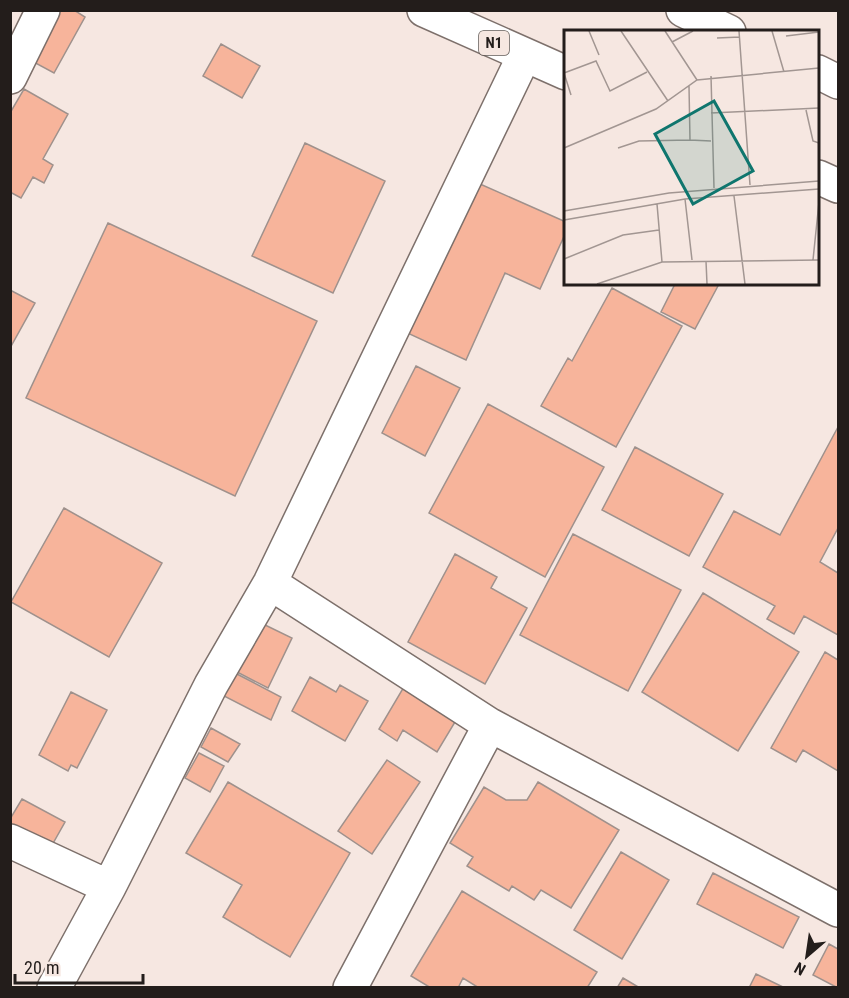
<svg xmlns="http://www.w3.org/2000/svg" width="849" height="998" viewBox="0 0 849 998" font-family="'Roboto Condensed',sans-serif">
	<rect width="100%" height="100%" fill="#f6e7e1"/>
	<path fill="#f7b49b" stroke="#9f918c" stroke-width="1.5" d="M 54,10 L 74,10 L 85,17 L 54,73 L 28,59 Z
		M 221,44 L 260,66 L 242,98 L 203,76 Z
		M 24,89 L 68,114 L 43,159 L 53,165 L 44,183 L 33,177 L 21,198 L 10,192 L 10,113 Z
		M 305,143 L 385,181 L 333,293 L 252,256 Z
		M 471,180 L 566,222 L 566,232 L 540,289 L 505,273 L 466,360 L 403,331 Z
		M 108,223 L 317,321 L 235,496 L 26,398 Z
		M 675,284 L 719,284 L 695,329 L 661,312 Z
		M 612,288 L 682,326 L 616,447 L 541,406 L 568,358 L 572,361 Z
		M 10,290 L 35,303 L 10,348 Z
		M 416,366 L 460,388 L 425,456 L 382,433 Z
		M 488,404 L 604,467 L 545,577 L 429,513 Z
		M 838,427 L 838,528 L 820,562 L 838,573 L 838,635 L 804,616 L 794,634 L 767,619 L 775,606 L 703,567 L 734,511 L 780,535 Z
		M 635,447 L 723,494 L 689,556 L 602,510 Z
		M 64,508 L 162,563 L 109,657 L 11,602 Z
		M 573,534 L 681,590 L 628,691 L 520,635 Z
		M 455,554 L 497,577 L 491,588 L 527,608 L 485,684 L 408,642 Z
		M 703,593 L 799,652 L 738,751 L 642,692 Z
		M 261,623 L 292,638 L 268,688 L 237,672 Z
		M 825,652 L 838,660 L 838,771 L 803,750 L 796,762 L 771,748 Z
		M 235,673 L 281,697 L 271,720 L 224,696 Z
		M 310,677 L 336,692 L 340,685 L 368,701 L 345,741 L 292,711 Z
		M 405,685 L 458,717 L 437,752 L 403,730 L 397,741 L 379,729 Z
		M 71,692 L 107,710 L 77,768 L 71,765 L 68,771 L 39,755 Z
		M 211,728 L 240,744 L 228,762 L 201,747 Z
		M 199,753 L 224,766 L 210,792 L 185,778 Z
		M 387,760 L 420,782 L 372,854 L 338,831 Z
		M 228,782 L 350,853 L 290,957 L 223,917 L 242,885 L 186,853 Z
		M 538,782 L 619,830 L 571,908 L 541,890 L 534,900 L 512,886 L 509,891 L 467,866 L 473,857 L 450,843 L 484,787 L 506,800 L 527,800 Z
		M 22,799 L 65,822 L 47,854 L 10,833 L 10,819 Z
		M 621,852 L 669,880 L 622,959 L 574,930 Z
		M 713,873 L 799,917 L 783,948 L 697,904 Z
		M 462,891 L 597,972 L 587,988 L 479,988 L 463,978 L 458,988 L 431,988 L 411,976 Z
		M 829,944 L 838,949 L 838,988 L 813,975 Z
		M 756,974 L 785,988 L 749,988 Z
		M 623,978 L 640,988 L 617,988 Z"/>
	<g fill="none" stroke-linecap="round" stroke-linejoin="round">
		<defs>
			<path id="minor" d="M 10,77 L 43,10
				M 270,583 L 490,725 L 350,988
				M 490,725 L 838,910
				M 10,841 L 109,887
				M 54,988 L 109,887 L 211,685 L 270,583 L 524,56"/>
			<path id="trunk" d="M 424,10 L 566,73
				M 683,10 L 729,32
				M 818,72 L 838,82
				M 818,177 L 838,186"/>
		</defs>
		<use href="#minor" stroke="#7d706b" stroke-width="36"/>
		<use href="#trunk" stroke="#7d706b" stroke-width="36"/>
		<use href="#minor" stroke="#fff" stroke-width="33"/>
		<use href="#trunk" stroke="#fff" stroke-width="33"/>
	</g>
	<g text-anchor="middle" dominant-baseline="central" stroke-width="5" stroke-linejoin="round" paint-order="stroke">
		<rect fill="#f6e7e1" stroke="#625a56" stroke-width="1.5" x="479" y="31" width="30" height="24" rx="4.5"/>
		<g font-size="15" font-weight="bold" fill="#231d1b">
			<text x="494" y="43">N1</text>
		</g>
	</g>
	<g transform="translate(564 30)">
		<rect width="255" height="255" fill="#f6e7e1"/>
		<path fill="none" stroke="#a29692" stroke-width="1.5" d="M 25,1 L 35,25M 57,1 L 104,71M 101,1 L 133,50M 175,1 L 186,155M 208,1 L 220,42M 222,6 L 255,2M 153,8 L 176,7M 108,12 L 129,1M 0,43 L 32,31 L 46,61 L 83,42M 0,43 L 7,65M 147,46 L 150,158M 125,56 L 126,110 L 147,111M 242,80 L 249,111 L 255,113M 147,83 L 255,78M 0,118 L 92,79 L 133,50 L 255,38M 54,118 L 75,111 L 126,110M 170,166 L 181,254M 121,169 L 128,230M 93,174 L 98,232M 0,181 L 105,163 L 255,151M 0,190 L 121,169 L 255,159M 0,229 L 59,205 L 95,200M 249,230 L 255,172M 142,231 L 143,254M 33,254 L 98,232 L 255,230"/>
		<path fill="#0f766e" fill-opacity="0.15" stroke="#0f766e" stroke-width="3" d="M 150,71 L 189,141 L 129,174 L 91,104 Z"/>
		<rect width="255" height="255" fill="none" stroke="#231d1b" stroke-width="3"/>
	</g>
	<rect width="849" height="998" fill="none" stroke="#231d1b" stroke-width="24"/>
	<g transform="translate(807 956) rotate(209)" stroke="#f6e7e1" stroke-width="4.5" paint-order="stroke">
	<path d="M0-4.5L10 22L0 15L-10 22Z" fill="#231d1b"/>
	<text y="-9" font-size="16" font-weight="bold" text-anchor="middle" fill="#231d1b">N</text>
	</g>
	<path d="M15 974v9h128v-9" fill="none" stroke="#231d1b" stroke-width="3"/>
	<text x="24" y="974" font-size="18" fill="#231d1b" stroke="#f6e7e1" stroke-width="4.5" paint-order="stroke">20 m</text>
</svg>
